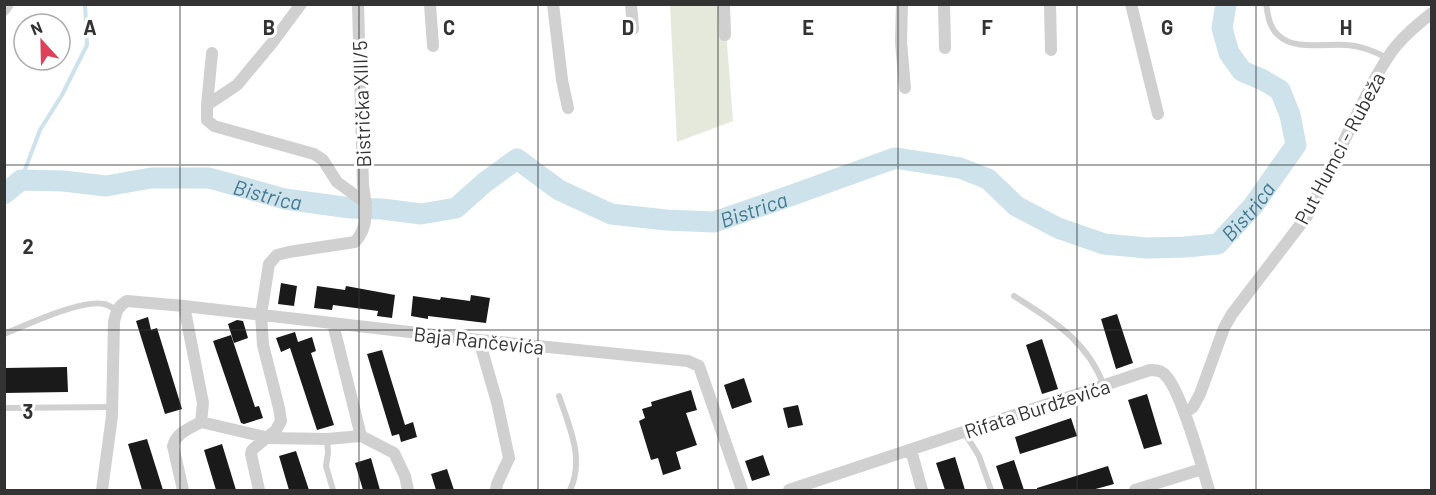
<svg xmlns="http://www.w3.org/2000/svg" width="1436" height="495" viewBox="0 0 1436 495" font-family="Barlow,sans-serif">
	<rect width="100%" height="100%" fill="#fff"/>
	<path fill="#e4e9dc" d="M 670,5 L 724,5 L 733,121 L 677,142 Z"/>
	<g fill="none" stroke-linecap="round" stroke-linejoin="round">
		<path stroke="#cde2ea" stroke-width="4" d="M 21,180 L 40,130 L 62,95 L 87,45 L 85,4"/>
		<path stroke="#cde2ea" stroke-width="21" id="s1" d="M 4,194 L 21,180 L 63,181 L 106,186 L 151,178 L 209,178 L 285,199 L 350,208 L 382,209 L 421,214 L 456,208 L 484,183 L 517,159 L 559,190 L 611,214 L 666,220 L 714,222 L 784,198 L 895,158 L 960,168 L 988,179 L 1016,206 L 1058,228 L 1104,244 L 1147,248 L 1185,247 L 1218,244 L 1253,206 L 1296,145 L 1290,115 L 1280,90 L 1263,80 L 1242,71 L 1229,53 L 1222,28 L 1226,4"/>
	</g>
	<path fill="#1a1a1a" d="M 281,283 L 297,286 L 294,306 L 278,304 Z
		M 317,286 L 345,290 L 346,286 L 395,295 L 392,318 L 377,316 L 378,311 L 333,305 L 332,310 L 314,308 Z
		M 471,295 L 490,298 L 486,323 L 428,316 L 428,319 L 411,316 L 413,296 L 440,300 L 441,297 L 470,301 Z
		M 1117,314 L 1133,363 L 1116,369 L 1101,319 Z
		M 148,317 L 151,330 L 157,328 L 182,409 L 165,414 L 136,321 Z
		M 237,320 L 243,321 L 248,338 L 234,343 L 228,324 Z
		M 295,332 L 298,342 L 312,337 L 316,351 L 311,353 L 334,425 L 317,430 L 290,348 L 281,352 L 276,338 Z
		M 231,335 L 255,407 L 259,406 L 263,418 L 244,424 L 241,423 L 213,341 Z
		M 1042,339 L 1058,389 L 1042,394 L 1026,345 Z
		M 382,350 L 405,425 L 413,422 L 417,437 L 401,442 L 399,434 L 392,436 L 367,354 Z
		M 67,367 L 68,392 L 4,393 L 4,368 Z
		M 744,378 L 752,402 L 732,409 L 724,385 Z
		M 691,390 L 697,410 L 686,413 L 697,445 L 676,452 L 681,469 L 663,475 L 658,458 L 651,460 L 639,421 L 645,418 L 642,409 L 652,406 L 651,402 Z
		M 1147,394 L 1162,444 L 1144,449 L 1128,400 Z
		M 798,405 L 803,425 L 788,428 L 783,408 Z
		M 1071,418 L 1077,436 L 1020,454 L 1015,437 Z
		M 147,439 L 163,490 L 142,490 L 128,444 Z
		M 222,444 L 236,490 L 216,490 L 204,450 Z
		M 296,451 L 309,490 L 289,490 L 279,456 Z
		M 763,455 L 770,475 L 752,481 L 745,461 Z
		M 955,457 L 965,490 L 945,490 L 936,463 Z
		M 371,458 L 380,490 L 363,490 L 355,463 Z
		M 1014,460 L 1024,490 L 1004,490 L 996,466 Z
		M 1108,466 L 1114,484 L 1092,490 L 1037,490 L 1037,488 Z
		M 447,469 L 454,490 L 436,490 L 431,474 Z"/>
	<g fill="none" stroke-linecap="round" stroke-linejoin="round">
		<path stroke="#d0d0d0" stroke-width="6" d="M 1266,4 C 1268,15 1269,27 1278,35 C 1294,51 1326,43 1347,45 C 1361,46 1374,51 1387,58
			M 1014,296 C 1053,321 1087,340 1104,386
			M 4,334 C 27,325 81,299 104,304 C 108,305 113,308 117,310
			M 559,396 C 569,426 585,459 570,490
			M 4,408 L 112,407
			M 964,432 L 979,456 L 991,490
			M 327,439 L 328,453 L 326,466 L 333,490"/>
		<path stroke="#d0d0d0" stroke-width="12" d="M 430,4 L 433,46
			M 553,4 L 562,80 L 568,108
			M 631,4 L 633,29
			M 724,4 L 725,35
			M 902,4 L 901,42 L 905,88
			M 944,4 L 945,48
			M 1050,4 L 1051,50
			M 1131,4 L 1158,114
			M 4,10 L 8,4
			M 212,53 L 207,105 L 207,120 L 214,126 L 314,154 L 323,160 L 337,182 L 366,203
			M 207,105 L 237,85 L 272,43 L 301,4
			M 333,324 L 361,436 L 394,453 L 405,476 L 408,490
			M 479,340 L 497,402 L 509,458 L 497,484 L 496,490
			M 1185,413 L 1193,407 L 1200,394 L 1224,328 L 1232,314 L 1307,216 L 1373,82 C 1380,70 1387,57 1396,46 C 1407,33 1419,23 1432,13
			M 201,422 L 269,438 L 327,439 L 361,436
			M 911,450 L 922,490
			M 102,490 L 112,416 L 114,322 C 116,312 118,306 127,301 L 184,306 L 479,340 L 688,361 L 699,366 L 742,490
			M 183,490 L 173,446 C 176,433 190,428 201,422 L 203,403 L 184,306
			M 259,490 L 251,454 L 252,450 L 276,430 L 281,421 L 279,408 L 263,345 L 261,315 L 269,264 L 277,255 L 289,252 L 355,242 C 370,226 366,204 363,185 L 358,4
			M 789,490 L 1150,370 C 1155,370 1159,370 1163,373 C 1180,385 1202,467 1209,490
			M 1135,490 L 1202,469"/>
	</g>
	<path fill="none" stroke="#333" stroke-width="1.5" stroke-opacity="0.55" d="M 180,4 L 180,490M 359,4 L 359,490M 538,4 L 538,490M 718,4 L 718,490M 898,4 L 898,490M 1077,4 L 1077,490M 1256,4 L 1256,490M 4,165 L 1432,165M 4,330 L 1432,330"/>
	<g text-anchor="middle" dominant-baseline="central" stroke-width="6" stroke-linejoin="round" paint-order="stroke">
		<g font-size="20" fill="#333" stroke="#fff">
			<text transform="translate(361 104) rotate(-92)">Bistrička XIII/5</text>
			<text transform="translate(1339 148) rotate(-62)">Put Humci - Rubeža</text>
			<text transform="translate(479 340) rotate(6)">Baja Rančevića</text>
			<text transform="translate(1037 408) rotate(-18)">Rifata Burdževića</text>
		</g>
		<g font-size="21" font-style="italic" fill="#437a92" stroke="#fff">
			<text stroke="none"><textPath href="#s1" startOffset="272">Bistrica</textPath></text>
			<text stroke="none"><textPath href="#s1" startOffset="795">Bistrica</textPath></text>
			<text stroke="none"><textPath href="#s1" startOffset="1335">Bistrica</textPath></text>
		</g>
	</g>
	<g font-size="20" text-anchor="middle" font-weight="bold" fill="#333" stroke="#fff" stroke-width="6" stroke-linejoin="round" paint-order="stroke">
		<text x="90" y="35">A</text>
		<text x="269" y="35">B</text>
		<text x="449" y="35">C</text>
		<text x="628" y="35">D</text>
		<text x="808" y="35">E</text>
		<text x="987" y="35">F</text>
		<text x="1167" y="35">G</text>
		<text x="1346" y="35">H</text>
		<text x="28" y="254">2</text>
		<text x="28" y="419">3</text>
	</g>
	<rect width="1436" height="495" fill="none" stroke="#333333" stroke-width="12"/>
	<g transform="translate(42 42) rotate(338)"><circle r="28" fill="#ffffff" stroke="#adadad" stroke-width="1.5"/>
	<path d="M0-4.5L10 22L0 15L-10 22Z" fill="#dd425a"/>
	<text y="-9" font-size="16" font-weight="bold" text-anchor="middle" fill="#333333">N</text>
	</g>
</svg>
